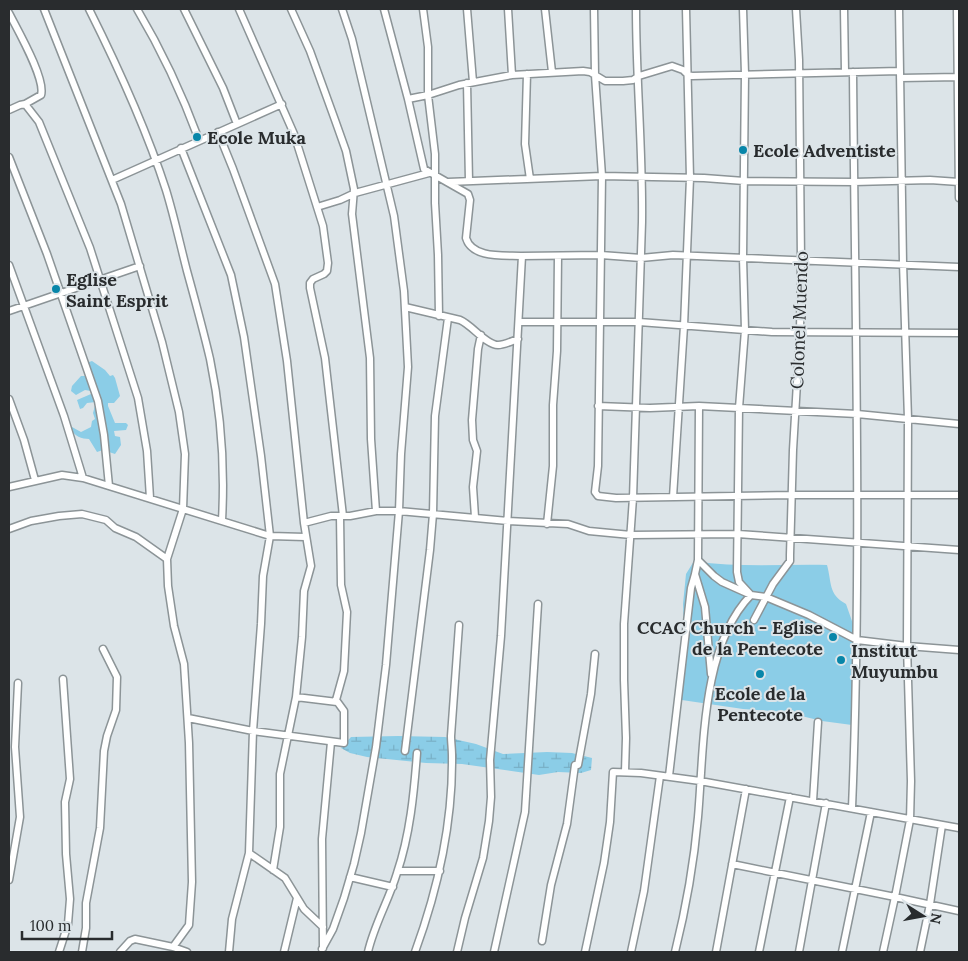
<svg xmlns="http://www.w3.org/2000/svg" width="968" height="961" viewBox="0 0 968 961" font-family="Lora,serif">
	<defs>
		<pattern id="wetland-marsh" width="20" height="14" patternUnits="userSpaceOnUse" patternTransform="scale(1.25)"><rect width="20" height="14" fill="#8bcde7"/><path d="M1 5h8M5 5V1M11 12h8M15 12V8" fill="none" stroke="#78b0c6"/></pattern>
	</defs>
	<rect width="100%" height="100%" fill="#dce4e8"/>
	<path fill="#8bcde7" d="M 92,361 L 105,370 L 110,376 L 113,375 L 115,378 L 120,396 L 114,403 L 108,403 L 108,406 L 115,423 L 126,423 L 128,425 L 126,430 L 114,431 L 115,436 L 120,437 L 121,445 L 115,454 L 103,450 L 97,452 L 89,439 C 82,439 74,436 71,429 L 72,427 L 81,432 L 91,427 L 92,421 L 95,419 L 93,413 L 96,402 L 87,403 L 83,408 L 80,409 L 77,400 L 91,394 L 91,391 L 85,390 L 76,395 L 71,391 L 72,386 L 81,376 L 87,376 L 87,365 L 89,362 Z
		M 694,561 C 738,568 783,564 827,565 C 832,583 828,594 846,604 L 853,624 L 852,725 L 822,721 L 785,712 L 743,709 L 675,699 L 684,631 L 683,604 L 686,574 Z"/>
	<path fill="url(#wetland-marsh)" d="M 398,736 L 445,737 L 476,744 L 503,754 L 547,752 L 572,753 L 592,758 L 591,770 L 581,773 L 558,772 L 539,775 L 462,764 L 426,763 L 367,757 L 350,753 L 341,748 L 351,737 Z"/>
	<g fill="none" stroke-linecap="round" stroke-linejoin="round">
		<defs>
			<path id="minor" d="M 44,9 L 121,204 L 162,342 L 179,412 L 185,454 L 183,509 L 167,559 L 168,586 L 174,626 L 184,664 L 189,743 L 192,882 L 189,925 L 173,947
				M 89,9 C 118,67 146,128 166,190 C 174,216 180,244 187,271 C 195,300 203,329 210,359 C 221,412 225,466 222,520
				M 137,9 C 162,51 182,94 199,140
				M 184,9 L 223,88 L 237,124
				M 239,9 L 294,134 L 323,226 L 328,263 L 327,271 L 324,274 L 313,279 L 310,283 L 310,288 L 325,358 L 343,516
				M 291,9 L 310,51 L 335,120 L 346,151 L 354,189 L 352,214 L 370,358 L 371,439 L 376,511
				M 384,9 L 408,99 L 424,169 L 468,194 L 470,200 L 466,238 C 472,259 505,255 522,256 L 501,636 L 490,760 L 491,797 L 489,821 L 483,858 L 465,918 L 457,952
				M 423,9 L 428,47 L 428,95 L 435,154 L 435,203 L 438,255 L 439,316
				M 467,9 L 473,82
				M 508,9 L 512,75
				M 545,9 L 552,72
				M 594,9 L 595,75 L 602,176 L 598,466 L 595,492 L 598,496 L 616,498 L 792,495 L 959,495
				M 844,9 L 845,72
				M 957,9 L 959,198
				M 9,13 C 17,29 46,79 41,95 L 25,104
				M 527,74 L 525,144 L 530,179
				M 900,78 L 959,77
				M 467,83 L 469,181
				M 408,99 L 428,95 L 459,85 L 512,75 L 583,71 L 590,72 L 605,81 L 623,81 L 633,80 L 639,76 L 672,66 L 683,70 L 688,75 L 692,76 L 900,71
				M 9,110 L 20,105 L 25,104 L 39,122 L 90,248 L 138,398 L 147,451 L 150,498
				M 218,132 L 233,169 L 275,284 L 287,361 L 304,523
				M 181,148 L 231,275 L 244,337 L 261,456 L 270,536 L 263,576 L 261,624 L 253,731 L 249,853 L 232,919 L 229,952
				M 9,157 L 47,254 L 98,401 L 104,435 L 109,486
				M 112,180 L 282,104
				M 448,182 L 602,176 L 704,178 L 744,181 L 854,182 L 930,180 L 959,182
				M 317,207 L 340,200 L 355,193 L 429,173
				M 522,256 L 601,255 L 641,258 L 673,255 L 959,267
				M 9,265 L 64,416 L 83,478
				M 405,307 L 460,320 C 472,325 486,345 498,345 C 504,345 512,341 518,339
				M 9,311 L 140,266
				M 519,322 L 639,322 L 772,332 L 959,333
				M 9,399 L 24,440 L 35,480
				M 598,406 L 650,408 L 699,406 L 857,414 L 959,424
				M 699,406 L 698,560 L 714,576 L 722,582 L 751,595 L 766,597 L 809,615 L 857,640 L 907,646 L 959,650
				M 9,487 L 62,475 L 83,478 L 270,536 L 305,537
				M 673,497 L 684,326 L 690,178 L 686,9
				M 475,517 L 473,487 L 477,451 L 473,440 L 472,420 L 478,349 L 481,335
				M 547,524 L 553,466 L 553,405 L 557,351 L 558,256
				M 9,529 L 31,521 L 59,516 L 82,514 L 106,520 L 115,528 L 136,537 L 167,559
				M 698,560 L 695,574 L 705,607 L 711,674
				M 754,620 L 773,584 L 790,561 L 790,555 L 793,450 L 800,332 L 801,260 L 799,60 L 796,9
				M 296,697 L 337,702
				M 188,718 L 253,731 L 344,743 L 344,711 L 336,700 L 344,671 L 347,612 L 341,585 L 340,516
				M 405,751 L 430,550 L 433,514 L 435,416 L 448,318
				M 578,765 L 591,694 L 595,654
				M 625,772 L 626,738 L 624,680 L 624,624 L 633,498 L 642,222 C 643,151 636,80 636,9
				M 669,776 L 691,588 L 695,574
				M 813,801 L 818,722
				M 852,808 C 862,563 855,317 853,72
				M 249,853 L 285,878 L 304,909 L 323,927
				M 732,864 L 895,897 L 910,820 L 911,781 L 907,646 L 908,419 L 903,263 L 899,9
				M 273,870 L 280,827 L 280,774 L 296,697 L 302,637 L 304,591 L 311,566 L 304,523 L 331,516 L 350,516 L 376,511 L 399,511 L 508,521 L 568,524 L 589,531 L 631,535 L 738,534 L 959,550
				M 398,871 L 440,871
				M 350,877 L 393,887
				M 9,880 L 20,817 L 15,747 L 18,683
				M 542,941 L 551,885 L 567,824 L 575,765
				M 323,948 L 322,839 L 331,742
				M 322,949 L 333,929 L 344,898 L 354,864 L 361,833 L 376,747 L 386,665 L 399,511 L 401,454 L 408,367 L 404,291 L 394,216 L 352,39 L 342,9
				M 59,952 L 68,924 L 70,899 L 66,854 L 65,802 L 70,779 L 63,679
				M 82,952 L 86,928 L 86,903 L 100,828 L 104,751 L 107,736 L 116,710 L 117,677 L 103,649
				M 120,952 L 130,941 L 135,939 L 173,947 L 187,952
				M 284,952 L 297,898
				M 368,952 C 374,925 389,900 397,873 C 410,835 414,793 417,753
				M 415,952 C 438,889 453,823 452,755 C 452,749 451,742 451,736 L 459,625
				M 494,952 L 525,812 L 538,604
				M 585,952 L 604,863 L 610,822 L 613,772 L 641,773 L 700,781 L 959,828
				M 631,952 L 644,891 L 660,776
				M 675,952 C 686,908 694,862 698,817 C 704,749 701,646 751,595 L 739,582 L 737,572 L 739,408 L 745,330 L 743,258 L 745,74 L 743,9
				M 716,952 L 746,789
				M 759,952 L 790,797
				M 799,952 L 826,803
				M 842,952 L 871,812
				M 883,952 L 895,897 L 959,911
				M 920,952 L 930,904 L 942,825"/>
		</defs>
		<use href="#minor" stroke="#8c9497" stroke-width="9"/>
		<use href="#minor" stroke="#fff" stroke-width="6"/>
	</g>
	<g fill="#0886a9" stroke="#dce4e8" stroke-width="2">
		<circle cx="197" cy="137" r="5"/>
		<circle cx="743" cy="150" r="5"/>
		<circle cx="56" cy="289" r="5"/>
		<circle cx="833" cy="637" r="5"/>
		<circle cx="841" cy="660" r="5"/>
		<circle cx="760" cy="674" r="5"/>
	</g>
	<g text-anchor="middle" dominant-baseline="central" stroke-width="4" stroke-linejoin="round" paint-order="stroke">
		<g font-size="18" font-weight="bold" fill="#292c2e" stroke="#dce4e8" text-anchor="start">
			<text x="207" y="137">Ecole Muka</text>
			<text x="753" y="150">Ecole Adventiste</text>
			<text x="66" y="279">Eglise<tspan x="66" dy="21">Saint Esprit</tspan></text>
			<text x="823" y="627" text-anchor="end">CCAC Church - Eglise<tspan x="823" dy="21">de la Pentecote</tspan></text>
			<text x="851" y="650">Institut<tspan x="851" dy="21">Muyumbu</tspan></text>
			<text x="760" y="693" text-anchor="middle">Ecole de la<tspan x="760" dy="21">Pentecote</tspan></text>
		</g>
		<g font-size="18" fill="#292c2e" stroke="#dce4e8">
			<text transform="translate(799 320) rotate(-88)">Colonel Muendo</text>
		</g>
	</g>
	<rect width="968" height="961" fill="none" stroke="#292c2e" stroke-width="20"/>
	<g transform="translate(923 916) rotate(101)" stroke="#dce4e8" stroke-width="4" paint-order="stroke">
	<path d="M0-4L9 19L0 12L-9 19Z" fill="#292c2e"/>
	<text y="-8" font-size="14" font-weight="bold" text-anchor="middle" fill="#292c2e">N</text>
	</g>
	<path d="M22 931v8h90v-8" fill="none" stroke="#292c2e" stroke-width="2.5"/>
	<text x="30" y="931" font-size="15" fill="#292c2e" stroke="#dce4e8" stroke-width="4" paint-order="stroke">100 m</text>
</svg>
